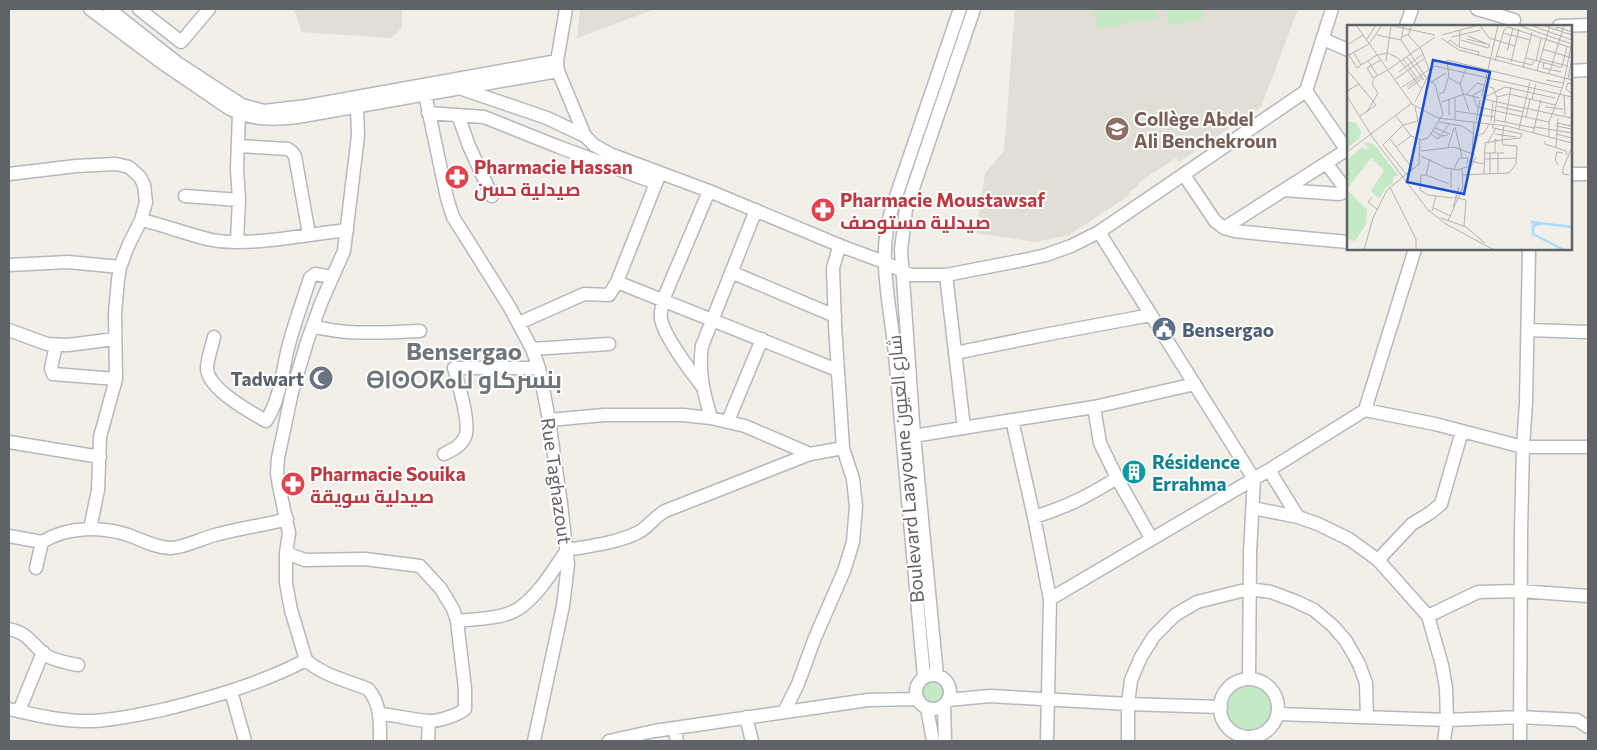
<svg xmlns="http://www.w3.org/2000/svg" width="1597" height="750" viewBox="0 0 1597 750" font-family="Commissioner,Cairo,'Noto Sans Tifinagh',sans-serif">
	<rect width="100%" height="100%" fill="#f1efe8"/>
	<path fill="#e1ded6" d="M 294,9 L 402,9 L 402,27 L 398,32 L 391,38 L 302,32 Z
		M 580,9 L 655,9 L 577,38 Z
		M 1015,9 L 1298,9 L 1261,107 L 1179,162 L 1176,158 L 1138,183 L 1139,185 L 1129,192 L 1130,195 L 1069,235 L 1036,242 L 976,233 L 985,173 L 1004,151 Z"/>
	<path fill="#c5e8c5" d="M 1094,9 L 1155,9 L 1157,18 L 1097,29 Z
		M 1166,9 L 1201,9 L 1203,19 L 1170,26 Z
		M920 691a14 14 0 1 1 28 0a14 14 0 1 1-28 0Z
		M1226 707a23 23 0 1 1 46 0a23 23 0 1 1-46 0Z"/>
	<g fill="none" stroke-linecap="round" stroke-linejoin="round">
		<defs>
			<path id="minor" d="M 90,9 L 161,62 L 230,109 C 252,120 272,120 297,117 L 558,71
				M 109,9 L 176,62 L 205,81 L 242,105 L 264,111 L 307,106 L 557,61
				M 139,9 L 181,42 L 209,9
				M 566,9 L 557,61 L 558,71 L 585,136 L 594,145 L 610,154 L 709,191 L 841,246 L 884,262 L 911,275 L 946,275 L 1019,261 L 1046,255 L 1071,246 L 1099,232 L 1306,91 L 1332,9
				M 1477,9 L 1514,20
				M 1406,26 L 1412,9
				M 1559,26 L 1588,25
				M 1323,39 L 1348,50
				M 1571,71 L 1588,70
				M 462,89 L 547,118 L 585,136
				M 1306,91 L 1348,152
				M 425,94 L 447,198 L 453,217 L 509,306 L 532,349 L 539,368 L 549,420 L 561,504 L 568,564 L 563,606 L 534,741
				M 357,106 L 358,136 L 344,251 L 321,303 L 308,339 L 292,392 L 278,458 L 277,473 L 279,486 L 289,533 L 286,553 L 286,583 L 291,610 L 306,660 C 322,675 348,681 368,689 C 381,704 380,722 380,741
				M 428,113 L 484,117 L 559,147 L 656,183
				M 458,115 L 469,146 L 492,196
				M 239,146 L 288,149 L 292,152 L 295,156 L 309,234
				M 1327,164 L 1344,187 L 1342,193 L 1339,194 L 1284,190 L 1348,149
				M 660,173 L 617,282 L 837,370
				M 9,174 L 76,166 L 116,164 L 129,167 L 140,177 L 144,185 L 146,202 L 141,220 L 129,244 L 120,267 L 118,280 L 115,313 L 116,379 L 100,437 L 98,490 L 90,529
				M 1571,174 L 1588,174
				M 1184,175 L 1215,221 L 1224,228 L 1235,231 L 1283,236 L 1348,242
				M 185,196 L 239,200
				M 141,220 C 165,225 188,235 212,240 C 249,247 308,234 347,230
				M 1224,228 L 1284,190
				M 1099,232 L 1254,479 L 1250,552 L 1249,679
				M 237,241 L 239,200 L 237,169 L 239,114
				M 9,265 L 68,262 L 120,267
				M 731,272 L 835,316
				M 946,275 L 964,428
				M 519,323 L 584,294 L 609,295 L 617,282
				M 313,326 C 347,336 385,332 420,331
				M 9,330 L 47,344 L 68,345 L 115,339
				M 1528,330 L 1588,332
				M 214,337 C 212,346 208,357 207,367 C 206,388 250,412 266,421 C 280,400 282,372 288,348 C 294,324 303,301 310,278 L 315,274 L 332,277
				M 56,345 L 51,368 L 53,374 L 116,379
				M 532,349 L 609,344
				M 955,353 L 1049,334 L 1151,315
				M 702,386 C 691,372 664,336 661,319 C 660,313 662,306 663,300 L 709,191
				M 1094,407 L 1100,443 L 1117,478 L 1151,538
				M 1365,410 L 1435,424 L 1523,447 L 1588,447
				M 711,418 C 704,394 698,371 702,346 L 756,210
				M 549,420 L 604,415 L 683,415 L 711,418 L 745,426 L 810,454 L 843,448
				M 1012,420 L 1034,517 L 1050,599 L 1047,741
				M 728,421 L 762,339
				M 907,437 L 1094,407 L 1195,384
				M 9,442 L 100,457
				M 444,454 C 452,450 461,446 465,437 C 471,425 458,382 454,368 L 539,368
				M 1269,470 L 1298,517
				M 1253,508 L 1298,517 L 1318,524 L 1349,539 L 1378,560 L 1428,616 L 1442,665 L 1446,688 L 1447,720 L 1444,741
				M 1034,517 C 1067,507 1088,496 1117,478
				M 9,536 L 42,542
				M 286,553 L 305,560 L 365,559 L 420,566 L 441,589 L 453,609 L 457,621 L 465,689 L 465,709 C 459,715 436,722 428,721 C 412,720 396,715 380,714
				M 1378,560 L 1412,524 L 1430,513 L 1441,504 L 1462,431
				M 36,568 L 42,542 C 68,526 102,526 131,536 C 144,541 157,548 171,548 C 188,547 203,537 219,534 C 242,528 265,525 287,519
				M 1050,599 L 1269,470 L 1365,410 L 1415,249
				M 1428,616 L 1478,592 L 1521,591 L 1588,596
				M 457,621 C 474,619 503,619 518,609 C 539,595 553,570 567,550 C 590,546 616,543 637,533 C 648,528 654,517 665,511 L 810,454
				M 9,629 C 31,634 31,645 47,656 C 56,661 67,663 78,665
				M916 692a17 17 0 1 1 34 0a17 17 0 1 1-34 0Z
				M 937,675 L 914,436 L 901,250 L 906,209 L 974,9
				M 924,677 C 914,570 904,463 895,355 C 891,306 876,257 892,208 L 960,9
				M1220 708a29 29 0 1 1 58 0a29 29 0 1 1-58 0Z
				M 231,691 L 245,741
				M 948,700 L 990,696 L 1128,704 L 1221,707
				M 944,705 L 945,741
				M 927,708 L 933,741
				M 9,709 C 35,715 64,722 91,721 C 117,720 141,714 166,709 C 214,697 262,683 306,660
				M 19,711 L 43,652
				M 784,712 L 798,684 L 814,640 L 844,571 L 853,542 L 856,506 L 853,479 L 843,448 L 835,326 L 833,268 L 838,251 L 841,246
				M 1278,714 L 1447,720 L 1521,717 L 1577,720 L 1588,727
				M 746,717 L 752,741
				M 674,728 L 677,741
				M 428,741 L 429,721
				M 609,741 L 654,731 L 868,700 L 918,699
				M 1128,741 L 1128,704 L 1131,680 L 1141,657 L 1154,636 L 1175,615 L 1197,602 L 1249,589 L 1271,592 L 1295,601 L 1314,610 L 1333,626 L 1346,641 L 1359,664 L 1366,683 L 1367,717
				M 1520,741 L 1521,531 L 1523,447 L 1526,403 L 1529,249"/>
		</defs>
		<use href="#minor" stroke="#b5b8bc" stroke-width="15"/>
		<use href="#minor" stroke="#fff" stroke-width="12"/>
	</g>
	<defs>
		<symbol id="school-disc" viewBox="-11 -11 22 22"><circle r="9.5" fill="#8d6e63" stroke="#fff"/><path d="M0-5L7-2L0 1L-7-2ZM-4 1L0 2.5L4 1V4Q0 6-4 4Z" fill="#fff"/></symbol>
		<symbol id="pharmacy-disc" viewBox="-11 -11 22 22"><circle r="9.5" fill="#e0444e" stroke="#fff"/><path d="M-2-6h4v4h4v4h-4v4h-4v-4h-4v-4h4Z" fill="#fff"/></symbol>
		<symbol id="civic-disc" viewBox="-11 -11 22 22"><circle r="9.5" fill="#5c6f8a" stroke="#fff"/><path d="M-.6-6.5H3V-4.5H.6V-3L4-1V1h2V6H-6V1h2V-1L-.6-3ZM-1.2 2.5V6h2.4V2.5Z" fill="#fff"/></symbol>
		<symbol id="mosque-disc" viewBox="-11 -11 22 22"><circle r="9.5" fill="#6b7280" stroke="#fff"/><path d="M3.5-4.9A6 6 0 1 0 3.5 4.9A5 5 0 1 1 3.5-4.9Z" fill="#fff"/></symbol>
		<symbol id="building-disc" viewBox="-11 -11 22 22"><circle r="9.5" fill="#0f9aa8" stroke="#fff"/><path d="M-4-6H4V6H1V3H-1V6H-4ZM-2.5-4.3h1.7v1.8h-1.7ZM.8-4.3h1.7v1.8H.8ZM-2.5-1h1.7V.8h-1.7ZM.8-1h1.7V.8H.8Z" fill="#fff"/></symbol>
	</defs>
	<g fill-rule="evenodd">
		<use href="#school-disc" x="1103" y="115" width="28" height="28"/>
		<use href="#pharmacy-disc" x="443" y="163" width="28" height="28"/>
		<use href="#pharmacy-disc" x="809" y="196" width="28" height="28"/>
		<use href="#civic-disc" x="1150" y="315" width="28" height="28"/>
		<use href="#mosque-disc" x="307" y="364" width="28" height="28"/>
		<use href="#building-disc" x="1120" y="458" width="28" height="28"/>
		<use href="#pharmacy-disc" x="279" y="470" width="28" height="28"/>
	</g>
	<g text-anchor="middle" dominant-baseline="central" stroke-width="4" stroke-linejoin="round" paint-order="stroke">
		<g font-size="19" font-weight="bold" fill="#785e54" stroke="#fff" text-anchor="start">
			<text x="1134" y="118">Collège Abdel<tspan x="1134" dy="22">Ali Benchekroun</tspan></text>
		</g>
		<g font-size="19" font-weight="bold" fill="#be3a42" stroke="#fff" text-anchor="start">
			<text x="474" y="166">Pharmacie Hassan<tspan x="474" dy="22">صيدلية حسن</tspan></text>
			<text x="840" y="199">Pharmacie Moustawsaf<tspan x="840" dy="22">صيدلية مستوصف</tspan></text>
			<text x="310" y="473">Pharmacie Souika<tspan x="310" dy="22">صيدلية سويقة</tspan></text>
		</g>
		<g font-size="19" font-weight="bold" fill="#4e5e75" stroke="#fff" text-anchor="start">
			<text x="1182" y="329">Bensergao</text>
		</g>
		<g font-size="19" font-weight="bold" fill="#5b616d" stroke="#fff" text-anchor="end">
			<text x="304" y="378">Tadwart</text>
		</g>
		<g font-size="19" font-weight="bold" fill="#0d838f" stroke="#fff" text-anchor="start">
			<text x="1152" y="461">Résidence<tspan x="1152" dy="22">Errahma</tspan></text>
		</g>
		<g font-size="19" fill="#5f6368" stroke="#fff">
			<text transform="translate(905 469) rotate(-95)">Boulevard Laayoune شارع العيون</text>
			<text transform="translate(557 481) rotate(82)">Rue Taghazout</text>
		</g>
		<g font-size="24" font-weight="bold" fill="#70757a" stroke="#fff">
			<text x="464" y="350">Bensergao<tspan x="464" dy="28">ⴱⵏⵙⵔⴽⴰⵡ بنسركاو</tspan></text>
		</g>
	</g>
	<g transform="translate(1347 25)">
		<rect width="225" height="225" fill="#f1efe8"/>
		<path d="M 0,96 L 9,98 L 14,107 L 12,114 L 0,123 ZM 18,117 L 27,119 L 51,150 L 46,152 L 46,158 L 38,163 L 32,174 L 24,166 L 37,145 L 24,133 L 0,164 L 0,135 L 15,122 L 20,125 L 20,120 L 16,118 ZM 0,165 L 20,184 L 19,199 L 8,216 L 0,214 Z" fill="#c5e8c5"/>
		<path fill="none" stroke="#aadaff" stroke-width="2.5" d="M 184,197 L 225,202M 195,198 L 186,201 L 186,209 L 217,225"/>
		<path fill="none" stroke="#b3b3b1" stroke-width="1" d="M 9,0 L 65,79 L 91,93 L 160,101 L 225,118M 42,0 L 88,10M 133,0 L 142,13 L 168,21M 170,0 L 225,19M 183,0 L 225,15M 195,0 L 225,10M 209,5 L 210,2 L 225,7M 156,8 L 183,15M 30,10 L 54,15M 61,10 L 74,24 L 83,47M 95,10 L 132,0M 121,11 L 143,20M 55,12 L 62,9 L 64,0M 105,12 L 134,5M 94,13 L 112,25 L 225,55M 20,14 L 29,0M 120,14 L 140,19M 114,15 L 141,23 L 143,20M 23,18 L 35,0M 100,18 L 103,15 L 112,22 L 132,27 L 131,31M 0,20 L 16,10M 112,22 L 113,5M 195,24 L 225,33 L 221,54M 160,26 L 166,3M 0,27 L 10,43 L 14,40 L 7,28M 2,30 L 22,19M 31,30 L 41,28 L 51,33 L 74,63M 149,31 L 185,40 L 187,36M 60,32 L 77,55M 179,33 L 210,41M 56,34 L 69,52M 193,34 L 221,41M 34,35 L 20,43 L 26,53 L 41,45M 21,36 L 31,51M 39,36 L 44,1M 148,36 L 157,5 L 161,2 L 225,23M 189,36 L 194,13M 164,37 L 172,4M 197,38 L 196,43 L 214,47M 14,40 L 30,30M 210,42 L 215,42 L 220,21M 176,43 L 185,7M 42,44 L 88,12M 0,45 L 12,59M 190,46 L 203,0M 52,47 L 76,29M 202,49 L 217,0M 49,54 L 78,33M 199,55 L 216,58M 84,57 L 99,48M 113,59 L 120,41M 225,59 L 221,58 L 219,64 L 225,69M 55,62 L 88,41 L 225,72M 60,62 L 75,51M 61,64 L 76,53M 137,64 L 126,70 L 130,82 L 202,97M 0,66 L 12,59 L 29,80 L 13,91M 92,69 L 97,67 L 101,53M 119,70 L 130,58 L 146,63 L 150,72 L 147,98M 217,70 L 218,90M 0,71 L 26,113 L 81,185 L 99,199 L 147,225M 135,71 L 151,0M 150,72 L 162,69 L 208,80M 136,73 L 158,62 L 208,73M 136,74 L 210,90M 185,74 L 189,59M 68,77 L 83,47M 95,77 L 117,69 L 132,73M 149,81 L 176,87M 198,82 L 216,84M 108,86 L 148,92M 122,86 L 113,59 L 102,53 L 100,35 L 215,63M 20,87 L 31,68 L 25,59 L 27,54M 102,90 L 102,74M 209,90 L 225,93M 49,91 L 64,111 L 74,115 L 81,113 L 96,89 L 88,59 L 80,54 L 54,15 L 57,0M 179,92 L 183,74M 108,95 L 108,72M 148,95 L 187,103M 129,96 L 133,75M 144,96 L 146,76M 92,97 L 115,101 L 127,109M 158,97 L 164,62M 210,98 L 225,101M 146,99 L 146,103 L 175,109M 209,101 L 225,104M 108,102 L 115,132M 188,102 L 225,108M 88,103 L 103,109M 172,104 L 183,57M 86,106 L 94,111 L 101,110M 186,108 L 194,75M 84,109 L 91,114 L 102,99M 148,109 L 169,112M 209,109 L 225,113M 127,112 L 137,108 L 142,99M 202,112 L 202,97 L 216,61 L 225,17M 43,114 L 66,144 L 59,149 L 36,120 L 56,100 L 71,96 L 68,82M 155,115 L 173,113 L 175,109M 198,116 L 198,119 L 219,126 L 220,130M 141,117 L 149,103M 138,121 L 137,149 L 162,148 L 169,139 L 170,121 L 156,120 L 155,115M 139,121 L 138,118 L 155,115 L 157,100M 49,122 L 64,111M 101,122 L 107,103M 209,122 L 211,94M 74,126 L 107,122 L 128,130M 0,127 L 65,78M 125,128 L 127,98M 138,128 L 157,128M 148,128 L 148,114 L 152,116M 74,131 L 99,143 L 111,145 L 125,140 L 129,132M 83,134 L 79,150 L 74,150 L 73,165 L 81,170 L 106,173M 138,134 L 169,133M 122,136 L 137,139M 211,140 L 208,135 L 210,127 L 216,128M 107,144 L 112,133 L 121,133 L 120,139M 151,148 L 151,128M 143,149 L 143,128M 79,150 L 102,159M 116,150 L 137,149M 222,150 L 216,149 L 216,143 L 225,123M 43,162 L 69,214 L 69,225M 104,163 L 104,143M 25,172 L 21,177 L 30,184M 107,172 L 119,175 L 117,201M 106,182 L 112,162M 87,183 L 103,191M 85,186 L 89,171M 94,193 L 119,202 L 138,218M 101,196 L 116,162 L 115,144M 17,225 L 26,193 L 40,165 L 72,139 L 73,115"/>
		<path fill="#1d4ed8" fill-opacity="0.15" stroke="#1d4ed8" stroke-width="2.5" d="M 86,35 L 143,47 L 117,169 L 60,157 Z"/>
		<rect width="225" height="225" fill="none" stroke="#5f6368" stroke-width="2.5"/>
	</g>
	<rect width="1597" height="750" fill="none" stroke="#5f6368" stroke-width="20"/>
</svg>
